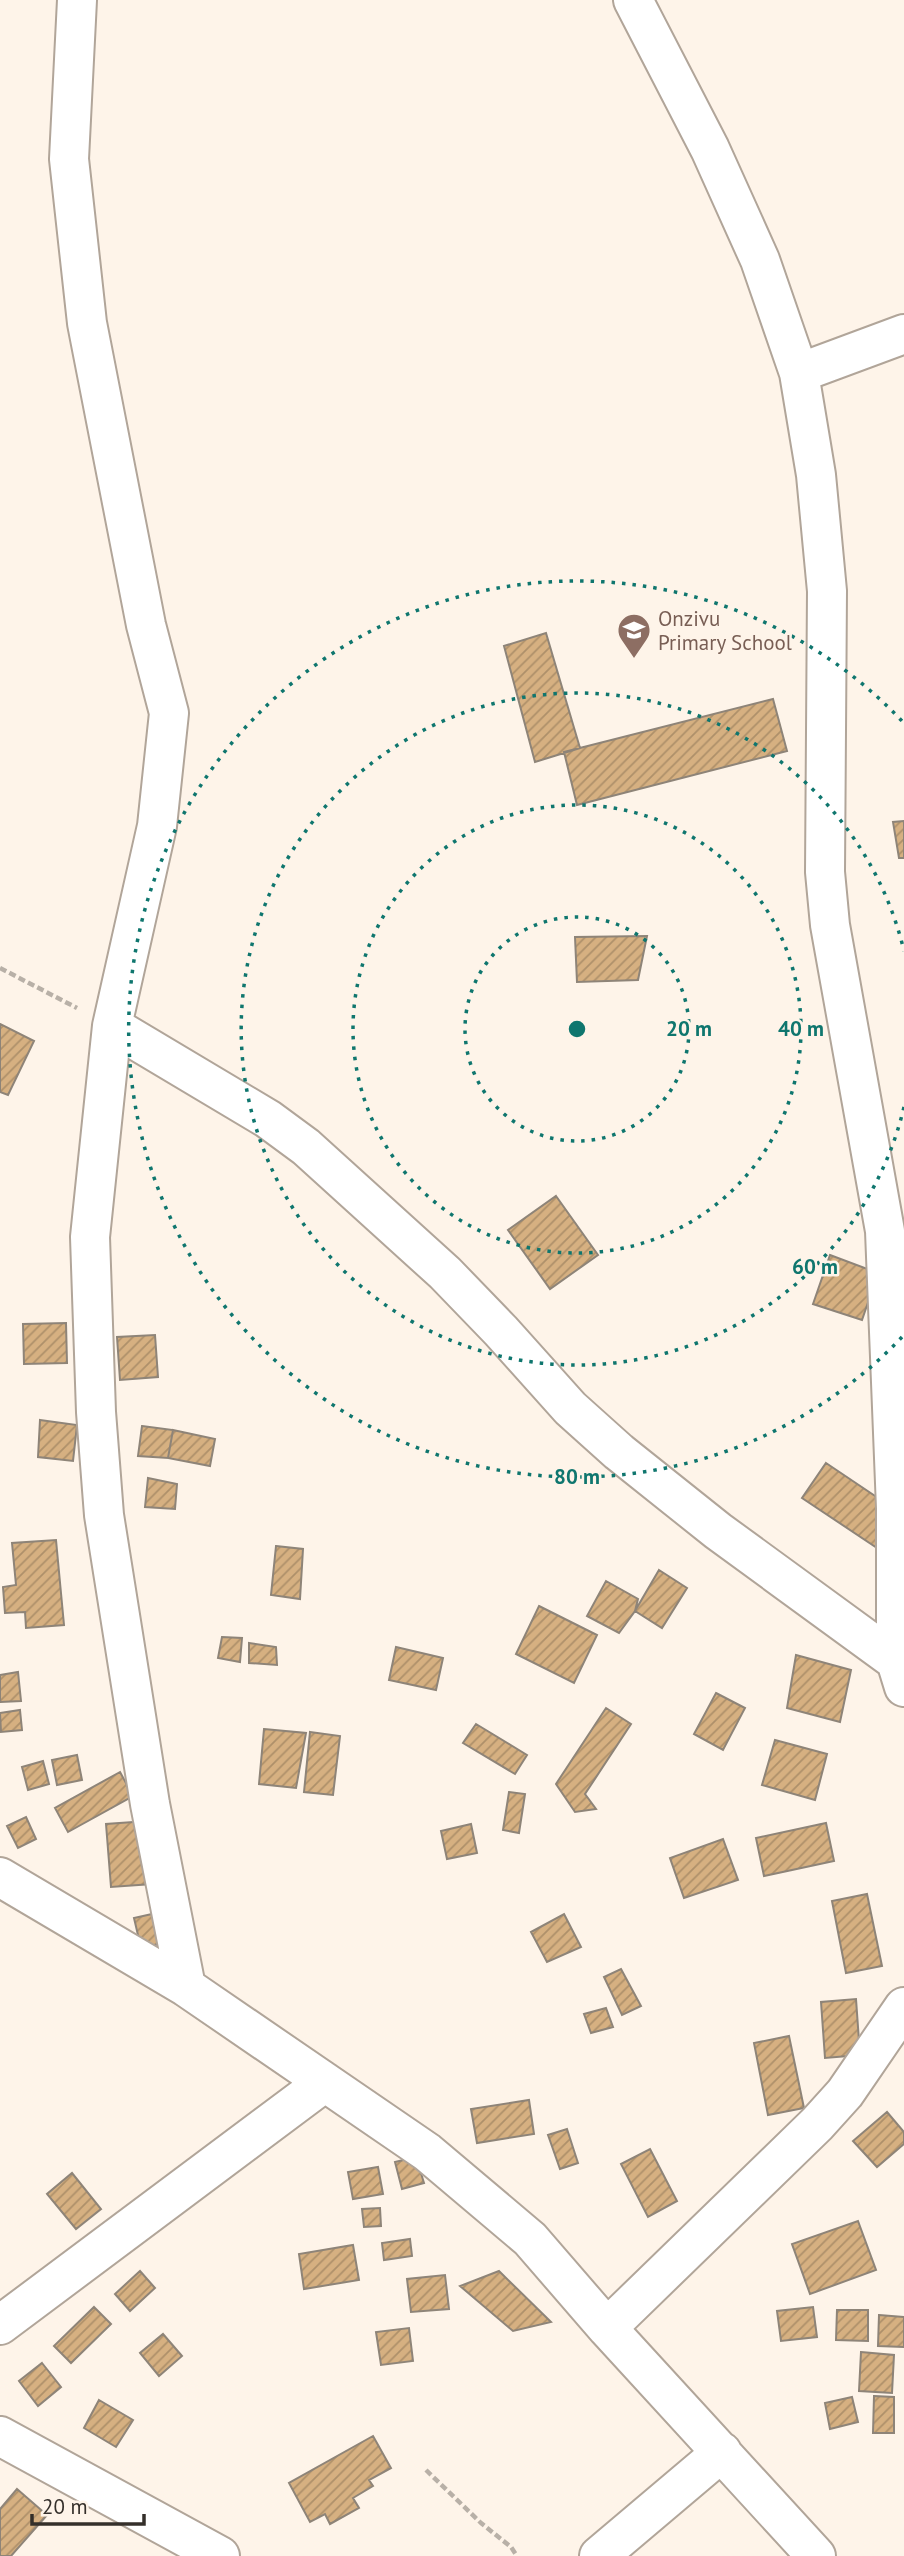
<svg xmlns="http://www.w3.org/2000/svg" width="904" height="2556" viewBox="0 0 904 2556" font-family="'PT Sans',sans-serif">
	<defs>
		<pattern id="building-hatch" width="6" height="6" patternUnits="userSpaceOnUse" patternTransform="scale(1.75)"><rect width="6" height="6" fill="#d6b081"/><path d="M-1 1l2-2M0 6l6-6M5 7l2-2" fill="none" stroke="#ae906a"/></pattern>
	</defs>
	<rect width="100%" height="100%" fill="#fef4e9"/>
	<path fill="url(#building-hatch)" stroke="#8e8478" stroke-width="2" d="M 546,633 L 580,748 L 535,762 L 504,646 Z
		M 773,699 L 787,751 L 577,805 L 564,752 Z
		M 904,821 L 904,858 L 899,858 L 893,822 Z
		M 647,936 L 638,980 L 577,982 L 575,937 Z
		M 0,1024 L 34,1041 L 8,1095 L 0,1092 Z
		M 556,1196 L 598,1255 L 550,1289 L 508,1230 Z
		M 830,1255 L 878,1273 L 862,1320 L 813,1304 Z
		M 66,1323 L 67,1363 L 24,1364 L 23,1324 Z
		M 155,1335 L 158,1377 L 120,1380 L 117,1337 Z
		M 40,1420 L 77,1425 L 73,1461 L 38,1457 Z
		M 142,1426 L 173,1430 L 168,1458 L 138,1456 Z
		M 173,1430 L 215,1439 L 210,1466 L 168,1458 Z
		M 826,1463 L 881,1500 L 877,1548 L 802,1498 Z
		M 148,1478 L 177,1484 L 175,1509 L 145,1507 Z
		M 56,1540 L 64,1625 L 26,1628 L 25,1612 L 5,1613 L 3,1587 L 16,1585 L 12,1543 Z
		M 276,1546 L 303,1549 L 300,1599 L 271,1595 Z
		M 659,1570 L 687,1588 L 662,1628 L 635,1611 Z
		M 606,1581 L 638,1599 L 635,1611 L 619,1633 L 587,1616 Z
		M 539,1606 L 597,1635 L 574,1683 L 516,1654 Z
		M 222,1637 L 242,1638 L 240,1662 L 218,1658 Z
		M 249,1643 L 276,1647 L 277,1665 L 249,1663 Z
		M 396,1647 L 443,1658 L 436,1690 L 389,1680 Z
		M 796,1655 L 851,1670 L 840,1722 L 787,1708 Z
		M 18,1672 L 21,1701 L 0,1702 L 0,1675 Z
		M 716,1693 L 745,1708 L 723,1750 L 694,1734 Z
		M 606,1708 L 631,1724 L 585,1794 L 596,1809 L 575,1812 L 556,1784 Z
		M 20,1710 L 22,1730 L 1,1732 L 0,1713 Z
		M 476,1724 L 527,1755 L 515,1774 L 463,1743 Z
		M 264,1729 L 306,1733 L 296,1788 L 259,1784 Z
		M 310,1732 L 340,1736 L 333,1795 L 304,1792 Z
		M 775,1740 L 827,1754 L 815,1800 L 762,1785 Z
		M 77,1755 L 82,1780 L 57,1785 L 52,1760 Z
		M 43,1761 L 49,1784 L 28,1790 L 22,1767 Z
		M 120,1772 L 133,1796 L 68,1832 L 55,1808 Z
		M 509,1792 L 525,1794 L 519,1833 L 503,1830 Z
		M 26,1817 L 36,1839 L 18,1848 L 7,1826 Z
		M 147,1821 L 152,1884 L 111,1887 L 106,1824 Z
		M 826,1823 L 834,1861 L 764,1876 L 756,1838 Z
		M 471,1824 L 477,1853 L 447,1859 L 441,1831 Z
		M 723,1839 L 738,1880 L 684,1898 L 670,1858 Z
		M 867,1894 L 882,1966 L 846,1973 L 832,1901 Z
		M 161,1912 L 168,1942 L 141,1948 L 134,1918 Z
		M 564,1914 L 581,1947 L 547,1962 L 531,1932 Z
		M 621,1969 L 641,2006 L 622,2015 L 604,1977 Z
		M 856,1999 L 860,2055 L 825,2058 L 821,2002 Z
		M 606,2008 L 613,2027 L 591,2033 L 584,2014 Z
		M 789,2036 L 804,2108 L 768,2115 L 754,2043 Z
		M 529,2100 L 534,2134 L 477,2143 L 471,2109 Z
		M 887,2112 L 904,2132 L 904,2144 L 877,2167 L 853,2141 Z
		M 567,2129 L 578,2163 L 560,2169 L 548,2135 Z
		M 650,2149 L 677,2201 L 648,2217 L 621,2164 Z
		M 416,2157 L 424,2183 L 402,2189 L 395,2162 Z
		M 378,2167 L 383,2194 L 353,2199 L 348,2172 Z
		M 72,2173 L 101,2209 L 76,2229 L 47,2194 Z
		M 380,2208 L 381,2226 L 364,2227 L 362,2209 Z
		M 858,2221 L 876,2270 L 810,2294 L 792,2244 Z
		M 410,2239 L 412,2256 L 384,2260 L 382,2243 Z
		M 353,2245 L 359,2280 L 304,2289 L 299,2254 Z
		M 140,2271 L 155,2288 L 130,2311 L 115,2294 Z
		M 499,2271 L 551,2322 L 513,2331 L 460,2286 Z
		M 445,2275 L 449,2309 L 411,2312 L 407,2279 Z
		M 94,2307 L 111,2324 L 71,2363 L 54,2346 Z
		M 813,2307 L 817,2337 L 781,2341 L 777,2311 Z
		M 837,2310 L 868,2310 L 868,2341 L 836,2340 Z
		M 879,2315 L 904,2317 L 904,2347 L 878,2346 Z
		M 409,2328 L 413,2361 L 381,2365 L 376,2332 Z
		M 163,2334 L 182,2356 L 159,2376 L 140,2353 Z
		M 861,2352 L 894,2355 L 892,2393 L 859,2391 Z
		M 42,2363 L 61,2387 L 38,2406 L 19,2381 Z
		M 874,2396 L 894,2397 L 894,2433 L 873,2433 Z
		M 852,2397 L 858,2422 L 830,2429 L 825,2403 Z
		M 99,2400 L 133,2420 L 116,2447 L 84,2428 Z
		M 373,2436 L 391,2468 L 369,2480 L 373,2486 L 353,2498 L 359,2508 L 330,2524 L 325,2514 L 310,2522 L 289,2483 Z
		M 17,2489 L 47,2515 L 11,2556 L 0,2556 L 0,2509 Z"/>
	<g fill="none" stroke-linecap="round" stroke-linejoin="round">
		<defs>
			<path id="minor" d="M 77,0 L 69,159 L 87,323 L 146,625 L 169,713 L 157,826 L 112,1026 L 90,1237 L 96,1412 L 104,1515 L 150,1804 L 186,1987
				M 633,0 L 710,149 L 760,260 L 799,373 L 816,475 L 827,591 L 825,872 L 830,925 L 885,1231 L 896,1508 L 896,1661 L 904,1687
				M 799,373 L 904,334
				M 112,1026 L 268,1119 L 306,1147 L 445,1273 L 501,1331 L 570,1408 L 619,1452 L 718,1531 L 896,1661 L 904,1674
				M 0,1877 L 186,1987 L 427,2152 L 530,2239 L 607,2328 L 816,2556
				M 0,2325 L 325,2082
				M 607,2328 L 817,2124 L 845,2093 L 904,2007
				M 0,2436 L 220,2556
				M 599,2556 L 722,2452"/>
		</defs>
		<use href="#minor" stroke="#b1a599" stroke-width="42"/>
		<path stroke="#b8b0a7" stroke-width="4.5" stroke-dasharray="7 3.5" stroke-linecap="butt" d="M 0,968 L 77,1008
			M 426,2470 L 481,2523 L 511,2547 L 517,2556"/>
		<use href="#minor" stroke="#fff" stroke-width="38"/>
	</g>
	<g fill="none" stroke="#0f766e" stroke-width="3.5" stroke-dasharray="3.5 7">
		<circle cx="577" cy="1029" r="112"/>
		<circle cx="577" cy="1029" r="224"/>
		<path d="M904 1107A336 336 0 1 1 904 951"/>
		<path d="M902 1337A448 448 0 1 1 902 721"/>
	</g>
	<defs>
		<symbol id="school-pin" viewBox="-11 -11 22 30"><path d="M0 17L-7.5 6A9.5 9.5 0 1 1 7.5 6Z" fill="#8d6e63" stroke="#fef4e9"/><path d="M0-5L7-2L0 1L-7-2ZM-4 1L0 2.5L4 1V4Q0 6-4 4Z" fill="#fff"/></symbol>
	</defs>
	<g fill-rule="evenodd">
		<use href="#school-pin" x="615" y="611" width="38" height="52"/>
	</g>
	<g text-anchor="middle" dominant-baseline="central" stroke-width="5" stroke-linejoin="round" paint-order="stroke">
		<g font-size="21" fill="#785e54" stroke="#fef4e9" text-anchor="start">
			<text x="658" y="618">Onzivu<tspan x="658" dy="24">Primary School</tspan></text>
		</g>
	</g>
	<circle cx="577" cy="1029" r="10" fill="#0f766e" stroke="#fef4e9" stroke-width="3.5"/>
	<g font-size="21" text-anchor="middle" font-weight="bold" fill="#0f766e" stroke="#fef4e9" stroke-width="5" stroke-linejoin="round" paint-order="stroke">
		<text x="689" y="1036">20 m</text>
		<text x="801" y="1036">40 m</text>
		<text x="815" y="1274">60 m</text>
		<text x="577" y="1484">80 m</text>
	</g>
	<path d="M32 2514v10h112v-10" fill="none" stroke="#342f2a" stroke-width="3.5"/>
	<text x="42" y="2514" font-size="21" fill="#342f2a" stroke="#fef4e9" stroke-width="5" paint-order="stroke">20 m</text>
</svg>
